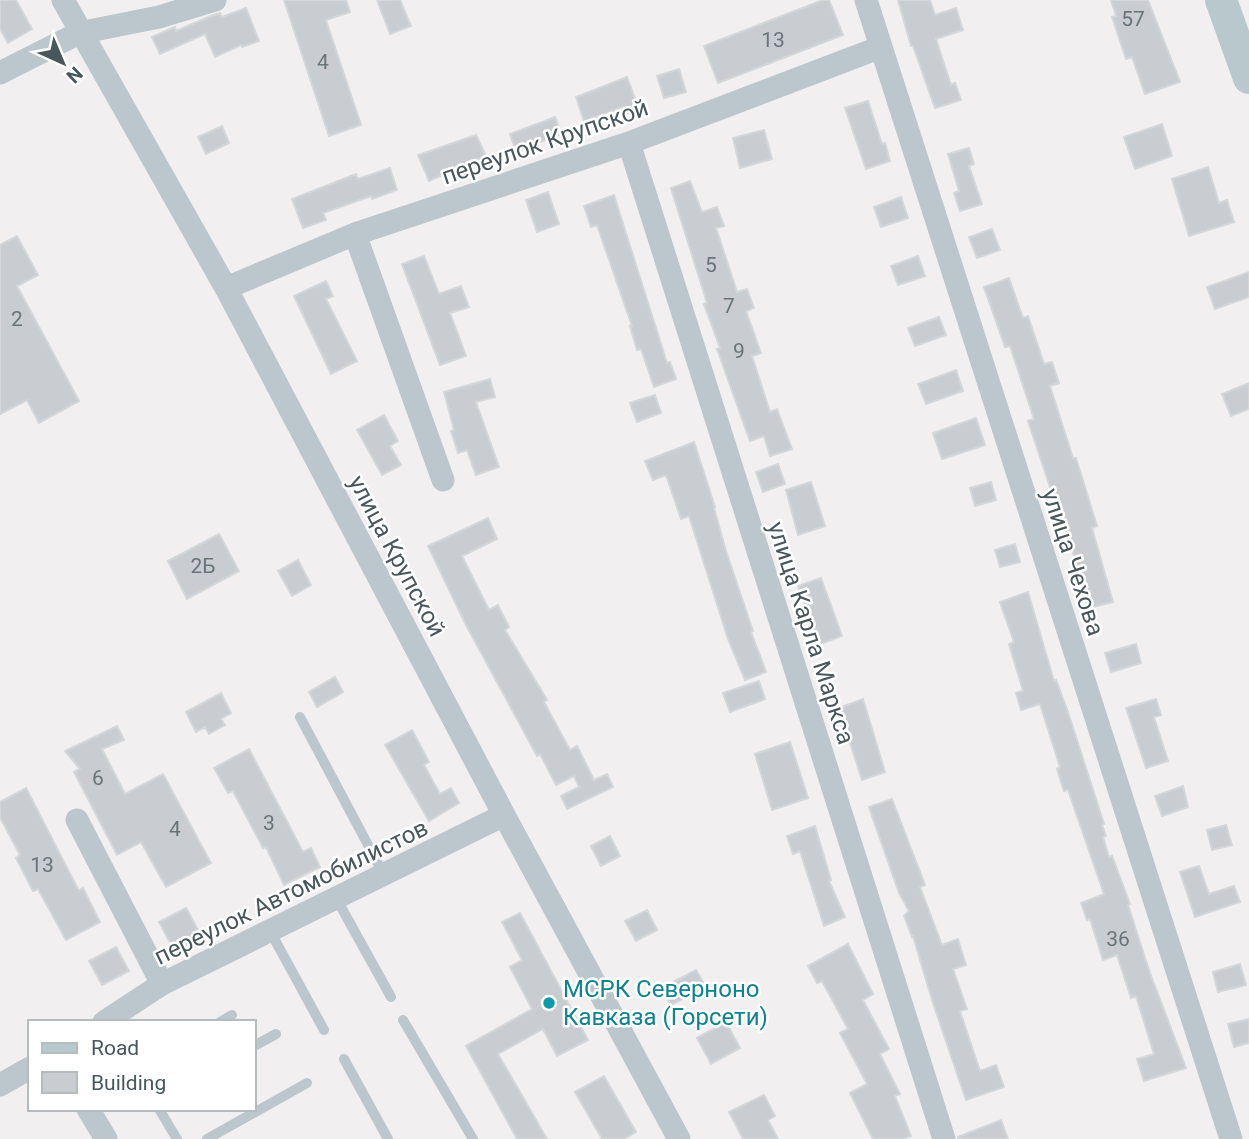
<svg xmlns="http://www.w3.org/2000/svg" width="1249" height="1139" viewBox="0 0 1249 1139" font-family="Roboto,sans-serif">
	<rect width="100%" height="100%" fill="#f1eff0"/>
	<path fill="#c9cdd1" stroke="#d3d7da" stroke-width="2" d="M 0,0 L 16,0 L 32,29 L 8,43 L 0,29 Z
		M 284,0 L 346,0 L 350,12 L 326,20 L 361,125 L 329,136 Z
		M 377,0 L 400,0 L 411,26 L 390,34 Z
		M 823,0 L 829,0 L 843,35 L 718,83 L 704,46 Z
		M 898,0 L 930,0 L 935,15 L 956,8 L 963,30 L 936,39 L 951,85 L 955,83 L 961,100 L 935,108 L 913,46 L 911,46 Z
		M 1111,0 L 1148,0 L 1180,82 L 1145,94 L 1132,57 L 1126,59 L 1112,17 L 1116,16 Z
		M 246,8 L 259,41 L 242,47 L 241,45 L 215,57 L 205,34 L 160,54 L 152,37 L 175,27 L 176,31 L 211,16 L 220,13 L 222,17 Z
		M 679,69 L 686,92 L 664,98 L 657,76 Z
		M 627,77 L 639,109 L 626,114 L 623,107 L 584,121 L 576,97 Z
		M 868,101 L 882,144 L 885,143 L 890,161 L 866,169 L 845,108 Z
		M 555,117 L 562,134 L 516,151 L 510,134 Z
		M 1162,124 L 1172,156 L 1135,169 L 1124,137 Z
		M 222,126 L 229,143 L 206,154 L 198,137 Z
		M 764,130 L 772,159 L 740,168 L 733,138 Z
		M 476,135 L 486,156 L 429,181 L 418,155 Z
		M 969,148 L 974,164 L 969,166 L 982,204 L 960,211 L 954,193 L 959,191 L 948,154 Z
		M 1208,167 L 1219,203 L 1227,200 L 1234,222 L 1189,236 L 1172,179 Z
		M 390,168 L 397,190 L 372,199 L 371,196 L 323,213 L 326,220 L 303,228 L 292,199 L 356,174 L 358,179 Z
		M 690,181 L 702,212 L 717,207 L 724,226 L 716,228 L 737,292 L 747,289 L 754,308 L 746,311 L 761,353 L 752,356 L 770,412 L 777,409 L 792,449 L 770,456 L 764,436 L 750,441 L 717,349 L 720,348 L 704,304 L 707,303 L 671,188 Z
		M 548,192 L 559,224 L 537,232 L 526,200 Z
		M 614,195 L 667,363 L 670,362 L 676,379 L 654,387 L 641,349 L 637,350 L 630,326 L 632,326 L 597,225 L 591,227 L 584,206 Z
		M 901,197 L 908,218 L 881,227 L 874,207 Z
		M 992,229 L 1000,250 L 977,258 L 969,237 Z
		M 17,236 L 38,275 L 17,286 L 79,401 L 39,423 L 27,400 L 0,414 L 0,245 Z
		M 424,256 L 439,294 L 461,286 L 469,307 L 450,313 L 466,356 L 440,365 L 402,264 Z
		M 918,256 L 925,276 L 898,285 L 891,266 Z
		M 1249,272 L 1249,297 L 1215,309 L 1207,287 Z
		M 1009,278 L 1023,318 L 1028,316 L 1044,364 L 1052,362 L 1059,383 L 1050,386 L 1073,458 L 1076,458 L 1097,526 L 1092,528 L 1113,602 L 1089,608 L 1068,535 L 1066,535 L 1028,421 L 1034,419 L 1010,346 L 1005,347 L 984,287 Z
		M 326,281 L 333,296 L 326,299 L 357,361 L 331,374 L 294,296 Z
		M 939,317 L 946,335 L 915,346 L 908,328 Z
		M 956,370 L 963,391 L 926,404 L 918,384 Z
		M 490,379 L 495,397 L 476,402 L 499,467 L 476,475 L 467,450 L 458,453 L 451,431 L 454,430 L 444,392 Z
		M 1249,383 L 1249,409 L 1231,416 L 1222,394 Z
		M 655,395 L 661,413 L 637,422 L 630,403 Z
		M 384,415 L 398,441 L 390,446 L 401,465 L 382,475 L 357,430 Z
		M 976,418 L 985,445 L 942,459 L 933,433 Z
		M 694,442 L 715,507 L 714,508 L 726,551 L 753,631 L 751,632 L 766,672 L 745,680 L 728,639 L 689,516 L 681,519 L 666,475 L 653,480 L 645,461 Z
		M 778,464 L 785,484 L 763,492 L 756,472 Z
		M 811,482 L 825,526 L 798,535 L 786,490 Z
		M 991,482 L 996,500 L 975,506 L 970,488 Z
		M 488,518 L 497,539 L 462,556 L 489,610 L 498,605 L 509,627 L 505,630 L 547,700 L 544,702 L 570,750 L 577,746 L 594,780 L 607,774 L 613,787 L 567,809 L 561,796 L 579,787 L 574,776 L 556,785 L 540,754 L 537,756 L 465,623 L 428,546 Z
		M 219,534 L 239,571 L 187,599 L 168,561 Z
		M 1015,544 L 1020,562 L 1000,567 L 995,550 Z
		M 298,560 L 311,585 L 292,596 L 278,571 Z
		M 821,578 L 842,636 L 815,646 L 809,625 L 812,624 L 798,586 Z
		M 1028,592 L 1054,681 L 1056,680 L 1068,712 L 1104,824 L 1102,825 L 1106,836 L 1103,837 L 1109,857 L 1112,856 L 1130,904 L 1128,905 L 1150,973 L 1186,1068 L 1144,1081 L 1137,1059 L 1154,1054 L 1136,996 L 1131,998 L 1117,955 L 1103,960 L 1090,919 L 1087,920 L 1081,903 L 1104,894 L 1068,790 L 1064,791 L 1057,769 L 1060,767 L 1040,704 L 1021,710 L 1016,693 L 1023,691 L 1009,644 L 1014,642 L 1000,602 Z
		M 1136,644 L 1141,663 L 1111,672 L 1105,653 Z
		M 335,677 L 343,692 L 317,707 L 309,692 Z
		M 759,681 L 765,699 L 730,712 L 723,693 Z
		M 221,693 L 231,713 L 221,719 L 225,725 L 209,734 L 205,727 L 196,732 L 186,712 Z
		M 863,699 L 885,772 L 862,780 L 846,730 L 843,730 L 836,709 Z
		M 1156,699 L 1161,715 L 1154,717 L 1168,761 L 1146,768 L 1126,708 Z
		M 117,726 L 124,740 L 102,749 L 125,794 L 163,774 L 211,863 L 166,887 L 141,842 L 117,855 L 74,772 L 80,769 L 65,751 Z
		M 412,730 L 429,762 L 424,765 L 440,794 L 451,788 L 459,803 L 429,821 L 385,745 Z
		M 790,742 L 808,798 L 772,810 L 755,754 Z
		M 249,749 L 303,852 L 311,848 L 320,867 L 284,885 L 266,847 L 263,848 L 233,791 L 228,793 L 214,768 Z
		M 1183,786 L 1188,807 L 1162,816 L 1155,796 Z
		M 26,788 L 79,891 L 83,888 L 100,922 L 66,940 L 38,889 L 33,891 L 16,858 L 20,855 L 0,817 L 0,802 Z
		M 892,799 L 925,885 L 920,887 L 942,945 L 958,939 L 966,965 L 953,969 L 967,1009 L 960,1011 L 980,1071 L 996,1065 L 1004,1087 L 966,1100 L 932,1000 L 913,936 L 912,937 L 904,916 L 909,911 L 899,893 L 869,807 Z
		M 1226,825 L 1232,845 L 1212,850 L 1207,830 Z
		M 815,826 L 831,880 L 829,881 L 845,917 L 824,926 L 800,851 L 793,854 L 787,836 Z
		M 610,836 L 620,856 L 601,866 L 591,846 Z
		M 1199,866 L 1209,894 L 1234,886 L 1240,902 L 1195,917 L 1180,872 Z
		M 186,908 L 202,937 L 175,952 L 159,922 Z
		M 647,910 L 657,930 L 636,941 L 625,921 Z
		M 520,913 L 588,1040 L 557,1056 L 543,1029 L 498,1054 L 547,1139 L 517,1139 L 466,1046 L 532,1009 L 510,967 L 522,960 L 502,922 Z
		M 848,944 L 873,994 L 863,1000 L 889,1049 L 880,1054 L 900,1094 L 895,1096 L 911,1136 L 903,1139 L 873,1139 L 850,1093 L 867,1084 L 840,1033 L 848,1029 L 822,981 L 817,983 L 808,966 Z
		M 116,947 L 129,971 L 102,985 L 89,961 Z
		M 1240,964 L 1246,985 L 1218,992 L 1213,972 Z
		M 696,970 L 706,987 L 671,1005 L 662,988 Z
		M 1249,1019 L 1249,1043 L 1234,1047 L 1228,1024 Z
		M 726,1022 L 740,1048 L 711,1064 L 697,1038 Z
		M 604,1076 L 636,1132 L 624,1139 L 602,1139 L 575,1092 Z
		M 764,1095 L 775,1116 L 768,1120 L 778,1139 L 743,1139 L 729,1112 Z
		M 1001,1120 L 1008,1139 L 958,1139 L 958,1137 Z"/>
	<g fill="none" stroke-linecap="round" stroke-linejoin="round">
		<path stroke="#bbc7cc" stroke-width="10" d="M 300,717 L 384,875
			M 336,898 L 391,997
			M 270,931 L 324,1030
			M 403,1020 L 473,1139
			M 220,1022 L 232,1015
			M 254,1046 L 276,1034
			M 344,1059 L 388,1139
			M 159,1109 L 177,1139
			M 207,1139 L 307,1083"/>
		<path stroke="#bbc7cc" stroke-width="23" d="M 63,0 L 226,288 L 504,815 L 679,1139
			M 866,0 L 1231,1139
			M 0,73 L 79,33 L 159,17 L 215,0
			M 629,143 L 944,1139
			M 355,234 L 443,480
			M 226,288 L 355,234 L 629,143 L 881,47
			M 77,820 L 162,984
			M 104,1022 L 162,984 L 504,815
			M 0,1085 L 30,1068
			M 88,1109 L 106,1139"/>
		<path stroke="#b8c8cd" stroke-width="32" d="M 1221,0 L 1249,78"/>
	</g>
	<circle fill="#0f9aa8" stroke="#fff" stroke-width="2.5" cx="549" cy="1003" r="7"/>
	<g text-anchor="middle" dominant-baseline="central" stroke-width="5" stroke-linejoin="round" paint-order="stroke">
		<g font-size="21" fill="#687479">
			<text x="1133" y="19">57</text>
			<text x="773" y="40">13</text>
			<text x="323" y="62">4</text>
			<text x="711" y="265">5</text>
			<text x="729" y="306">7</text>
			<text x="17" y="319">2</text>
			<text x="739" y="351">9</text>
			<text x="203" y="566">2Б</text>
			<text x="98" y="778">6</text>
			<text x="269" y="823">3</text>
			<text x="175" y="829">4</text>
			<text x="42" y="865">13</text>
			<text x="1118" y="939">36</text>
		</g>
		<g font-size="24" fill="#47575c" stroke="#fff">
			<text transform="translate(545 142) rotate(-19)">переулок Крупской</text>
			<text transform="translate(397 556) rotate(62)">улица Крупской</text>
			<text transform="translate(1073 562) rotate(72)">улица Чехова</text>
			<text transform="translate(811 633) rotate(72)">улица Карла Маркса</text>
			<text transform="translate(291 892) rotate(-26)">переулок Автомобилистов</text>
		</g>
		<g font-size="24" fill="#0d838f" stroke="#fff" text-anchor="start">
			<text x="563" y="989">МСРК Северноно<tspan x="563" dy="28">Кавказа (Горсети)</tspan></text>
		</g>
	</g>
	<rect x="28" y="1020" width="228" height="91" fill="#ffffff" stroke="#b5bcbe" stroke-width="2"/>
	<rect x="42" y="1043" width="35" height="10" fill="#b8c8cd" stroke="#b5bcbe" stroke-width="2"/>
	<text x="91" y="1055" font-size="21" fill="#47575c">Road</text>
	<rect x="42" y="1072" width="35" height="21" fill="#c9cdd1" stroke="#b5bcbe" stroke-width="2"/>
	<text x="91" y="1090" font-size="21" fill="#47575c">Building</text>
	<g transform="translate(63 63) rotate(136)" stroke="#ffffff" stroke-width="5" paint-order="stroke">
	<path d="M0-5L12 26L0 18L-12 26Z" fill="#47575c"/>
	<text y="-10" font-size="19" font-weight="bold" text-anchor="middle" fill="#47575c">N</text>
	</g>
</svg>
